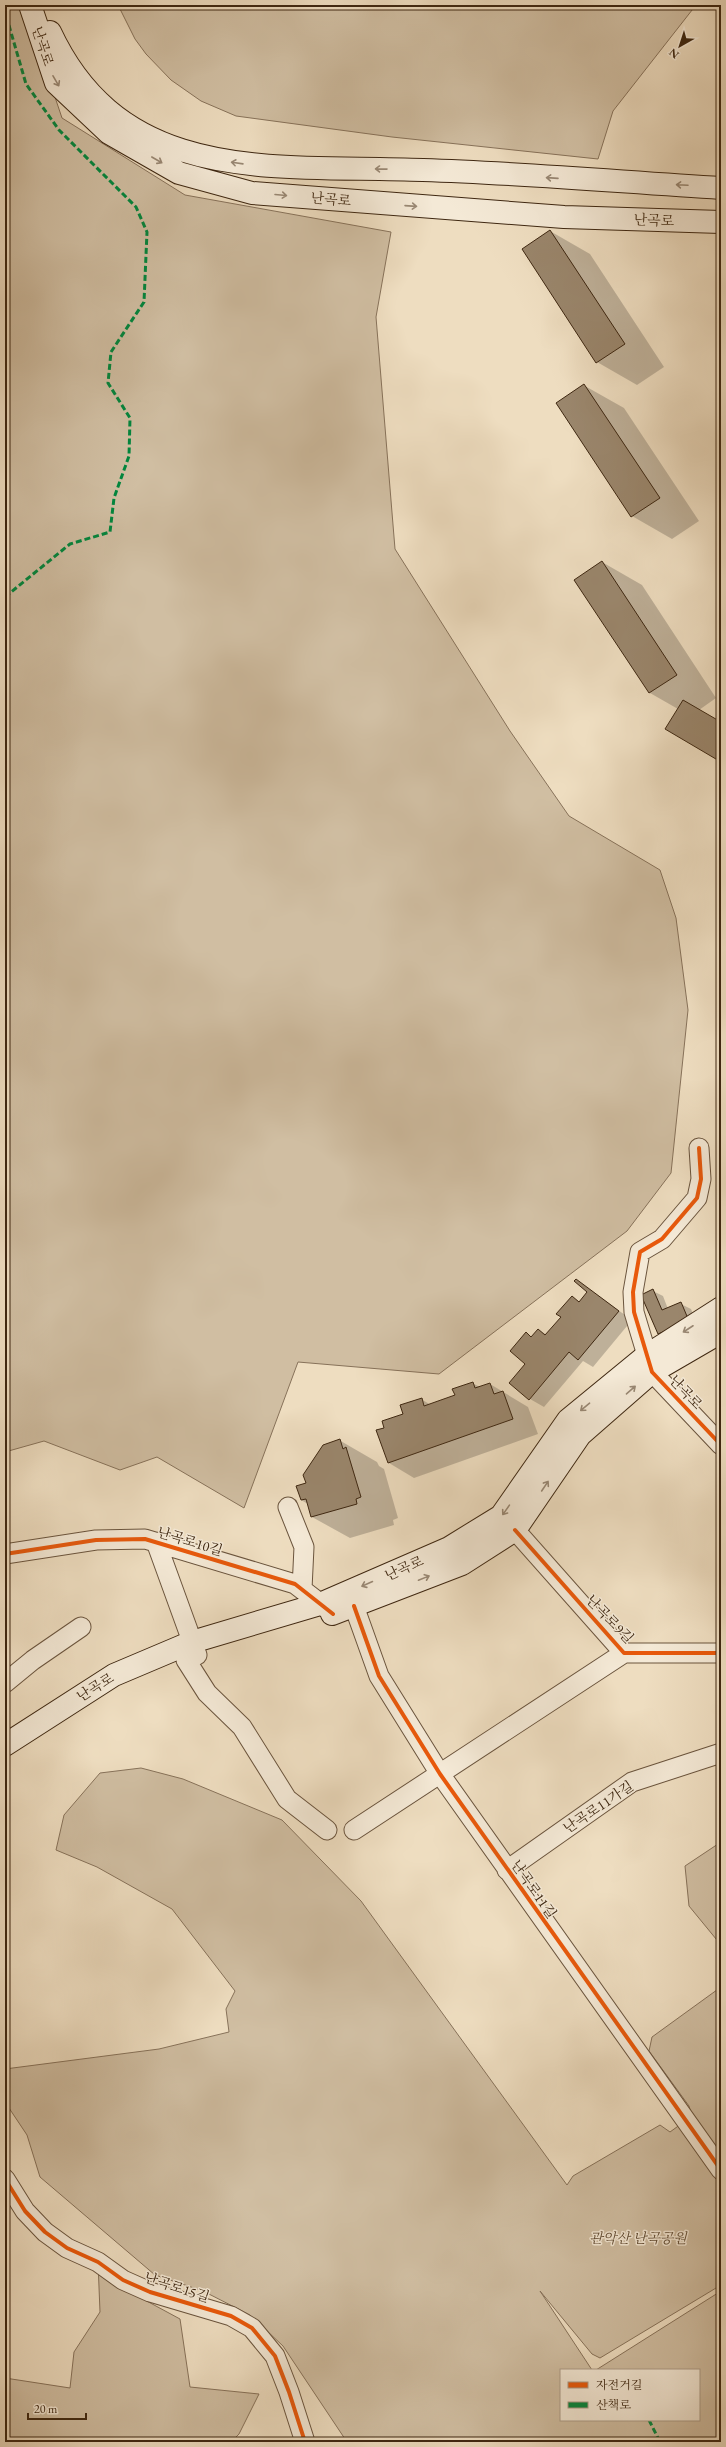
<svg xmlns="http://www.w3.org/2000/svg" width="726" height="2447" viewBox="0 0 726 2447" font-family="'EB Garamond','Noto Serif KR',serif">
	<rect width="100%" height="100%" fill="#eeddc0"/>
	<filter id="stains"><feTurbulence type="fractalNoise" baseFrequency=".005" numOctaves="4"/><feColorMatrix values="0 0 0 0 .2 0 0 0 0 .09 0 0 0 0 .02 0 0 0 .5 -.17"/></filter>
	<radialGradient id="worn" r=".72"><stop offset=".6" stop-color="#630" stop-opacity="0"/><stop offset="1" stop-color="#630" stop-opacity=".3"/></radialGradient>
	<path fill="#d0bea2" stroke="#87725a" d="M 5,5 L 24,5 L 62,118 L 185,195 L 391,232 L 376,317 L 395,549 L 510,731 L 569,816 L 660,870 L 676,918 L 688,1010 L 671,1173 L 627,1231 L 439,1374 L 298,1362 L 244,1508 L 157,1457 L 120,1470 L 44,1441 L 5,1452 Z
		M 118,5 L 696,5 L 613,111 L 598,159 L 392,137 L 236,116 L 201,101 L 171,80 L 146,54 L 135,39 Z
		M 141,1768 L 183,1779 L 282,1820 L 361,1901 L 567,2185 L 573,2176 L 660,2125 L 670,2132 L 692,2116 L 689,2106 L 649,2051 L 652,2037 L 721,1987 L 721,2285 L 600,2358 L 592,2354 L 540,2291 L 592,2370 L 561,2370 L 561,2420 L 699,2420 L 699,2370 L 596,2370 L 721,2291 L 721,2442 L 347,2442 L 283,2346 L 250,2315 L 203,2291 L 155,2275 L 40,2177 L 27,2135 L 5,2102 L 5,2069 L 159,2049 L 229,2032 L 226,2009 L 235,1991 L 172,1909 L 97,1867 L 56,1850 L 64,1815 L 100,1773 Z
		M 721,1842 L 721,1945 L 689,1906 L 685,1866 Z
		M 98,2262 L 130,2292 L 180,2319 L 190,2387 L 259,2394 L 239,2434 L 231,2442 L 5,2442 L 5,2378 L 70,2388 L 74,2352 L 100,2312 Z"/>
	<path fill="#0003" d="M 550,231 L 590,254 L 664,367 L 637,385 L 597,362 Z
		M 585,386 L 624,408 L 699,521 L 672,539 L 632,516 Z
		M 602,562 L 642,585 L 716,698 L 699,710 L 721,723 L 721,761 L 678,709 L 650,693 L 575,580 Z
		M 576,1280 L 632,1320 L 593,1367 L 583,1361 L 544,1407 L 530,1399 L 526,1333 L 532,1337 L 539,1330 L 547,1335 L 562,1317 L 572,1297 L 580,1302 L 589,1292 Z
		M 653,1291 L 663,1296 L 668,1309 L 681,1304 L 691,1309 L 698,1327 L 668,1339 L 659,1334 L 642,1296 Z
		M 472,1383 L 480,1387 L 490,1384 L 528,1407 L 538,1434 L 414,1478 L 389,1463 L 385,1428 L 421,1399 L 431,1405 L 456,1396 Z
		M 339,1440 L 377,1462 L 379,1466 L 384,1469 L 398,1518 L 393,1520 L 394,1525 L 350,1538 L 312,1517 L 308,1504 L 301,1500 L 307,1484 Z"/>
	<path fill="#9a866c" stroke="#3e2711" d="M 550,230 L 625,344 L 596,363 L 522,249 Z
		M 584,384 L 660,498 L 631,517 L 556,403 Z
		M 602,561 L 677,675 L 649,693 L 574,580 Z
		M 683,700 L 721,722 L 721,762 L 665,729 Z
		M 576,1279 L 619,1311 L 578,1360 L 569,1352 L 529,1400 L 509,1383 L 525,1364 L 510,1351 L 526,1332 L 531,1337 L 538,1329 L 545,1335 L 561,1317 L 556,1314 L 572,1296 L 579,1302 L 587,1292 L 574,1281 Z
		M 653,1289 L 662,1310 L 681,1302 L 689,1321 L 658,1334 L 641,1295 Z
		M 473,1382 L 475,1388 L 490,1383 L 494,1394 L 503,1391 L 513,1419 L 388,1463 L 376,1430 L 384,1428 L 382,1421 L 403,1414 L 400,1405 L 422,1398 L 424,1406 L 455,1395 L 452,1389 Z
		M 340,1439 L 343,1449 L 346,1447 L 361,1497 L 356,1499 L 357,1504 L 311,1517 L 306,1499 L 301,1500 L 296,1486 L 306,1483 L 303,1475 L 323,1445 Z"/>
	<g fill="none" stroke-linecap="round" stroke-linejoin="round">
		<defs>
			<path id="street" d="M 699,1148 L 701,1179 L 697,1198 L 662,1239 L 640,1252 L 633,1292 L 634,1312 L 652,1372 L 721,1445
				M 288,1507 L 304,1547 L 302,1589
				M 515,1530 L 624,1653 L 721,1653
				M 156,1542 L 197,1655
				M 5,1554 L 96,1540 L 145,1539 L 295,1584 L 330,1611
				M 354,1606 L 379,1676 L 440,1774 L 721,2170
				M 186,1660 L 207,1693 L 242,1727 L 287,1799 L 327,1830
				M 5,1683 L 33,1660 L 81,1627
				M 354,1830 L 624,1653
				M 507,1870 L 632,1782 L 721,1753
				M 5,2179 L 25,2211 L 45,2232 L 67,2248 L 98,2262 L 123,2280 L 150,2292 L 231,2316 L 252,2328 L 275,2356 L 289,2392 L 305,2442"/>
			<path id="secondary" d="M 30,5 L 56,83 L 109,133 L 179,173 L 252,193 L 564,217 L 721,222
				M 50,32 C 123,189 280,164 423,170 C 522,173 622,182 721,188
				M 332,1614 L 462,1564 L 515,1530 L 580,1435 L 652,1372 L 721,1332
				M 5,1745 L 114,1675 L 192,1642 L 320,1604 L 449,1548 L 501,1516 L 568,1420 L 646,1356 L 721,1308"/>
		</defs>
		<use href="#street" stroke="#6a543d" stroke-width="21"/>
		<use href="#secondary" stroke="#3e2711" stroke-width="24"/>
		<use href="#street" stroke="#f4e9d6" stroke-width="19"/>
		<use href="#secondary" stroke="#f4e9d6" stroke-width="22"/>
		<path stroke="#00873e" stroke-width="3" stroke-dasharray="6 3" stroke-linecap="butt" d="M 5,597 L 70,544 L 110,532 L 114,498 L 129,456 L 130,418 L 108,383 L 111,352 L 144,302 L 147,232 L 136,207 L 59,130 L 26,84 L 8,22 L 6,5
			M 649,2420 L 660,2442"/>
		<defs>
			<path id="cycleway" d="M 699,1148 L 701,1179 L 697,1198 L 662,1239 L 640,1252 L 633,1292 L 634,1312 L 652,1372 L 721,1445
				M 515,1530 L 624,1653 L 721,1653
				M 5,1554 L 96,1540 L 145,1539 L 295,1584 L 333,1614
				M 354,1606 L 379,1676 L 440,1774 L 721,2170
				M 5,2179 L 25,2211 L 45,2232 L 67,2248 L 98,2262 L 123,2280 L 150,2292 L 231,2316 L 252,2328 L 275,2356 L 289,2392 L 305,2442"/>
		</defs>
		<use href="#cycleway" stroke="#f4e9d6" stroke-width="6"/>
		<use href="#cycleway" stroke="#e8590c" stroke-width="4"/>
	</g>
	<defs><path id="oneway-shaft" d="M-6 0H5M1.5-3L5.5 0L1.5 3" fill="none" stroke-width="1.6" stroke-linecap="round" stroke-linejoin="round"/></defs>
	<g stroke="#998874">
		<use href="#oneway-shaft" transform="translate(56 81) rotate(60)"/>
		<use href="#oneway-shaft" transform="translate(157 160) rotate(30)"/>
		<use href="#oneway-shaft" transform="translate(237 163) rotate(-172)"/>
		<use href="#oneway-shaft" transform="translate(381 169) rotate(-179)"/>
		<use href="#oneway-shaft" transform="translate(552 178) rotate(-176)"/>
		<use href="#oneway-shaft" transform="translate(682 185) rotate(-177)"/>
		<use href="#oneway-shaft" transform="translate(281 195) rotate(5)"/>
		<use href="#oneway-shaft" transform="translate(411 206) rotate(4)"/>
		<use href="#oneway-shaft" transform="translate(688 1329) rotate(147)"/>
		<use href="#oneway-shaft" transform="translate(631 1390) rotate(-41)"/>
		<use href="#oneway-shaft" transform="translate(585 1407) rotate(140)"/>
		<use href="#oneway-shaft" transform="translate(545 1486) rotate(-56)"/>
		<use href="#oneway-shaft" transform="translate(506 1510) rotate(125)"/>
		<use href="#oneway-shaft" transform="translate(424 1578) rotate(-22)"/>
		<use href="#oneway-shaft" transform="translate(367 1584) rotate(156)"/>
	</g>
	<g text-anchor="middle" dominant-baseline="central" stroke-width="3" stroke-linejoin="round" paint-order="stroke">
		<g font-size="14" fill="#3e2711" stroke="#f4e9d6">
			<text transform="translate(43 46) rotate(72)">난곡로</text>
			<text transform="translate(331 199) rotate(5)">난곡로</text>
			<text transform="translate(654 220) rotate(2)">난곡로</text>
			<text transform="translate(686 1392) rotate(47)">난곡로</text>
			<text transform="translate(190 1541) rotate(17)">난곡로10길</text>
			<text transform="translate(404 1568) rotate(-24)">난곡로</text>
			<text transform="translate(610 1619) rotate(46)">난곡로9길</text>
			<text transform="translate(95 1687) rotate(-32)">난곡로</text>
			<text transform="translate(598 1807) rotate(-34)">난곡로11가길</text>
			<text transform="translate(534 1889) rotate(55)">난곡로11길</text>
			<text transform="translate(177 2287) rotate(18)">난곡로15길</text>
		</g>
		<g font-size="14" font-style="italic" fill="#624d35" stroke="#f4e9d6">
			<text x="638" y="2238">관악산 난곡공원</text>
		</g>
	</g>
	<rect width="726" height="2447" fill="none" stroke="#eeddc0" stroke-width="20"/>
	<rect x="6" y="6" width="714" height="2435" fill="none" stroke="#3e2711" stroke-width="2"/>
	<rect x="10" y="10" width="706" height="2427" fill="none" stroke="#3e2711"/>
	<rect x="560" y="2369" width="140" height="52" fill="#f4e9d6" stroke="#ab9b87"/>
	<rect x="568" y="2382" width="20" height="6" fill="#e8590c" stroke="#ab9b87"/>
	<text x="596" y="2389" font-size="12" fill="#3e2711">자전거길</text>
	<rect x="568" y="2402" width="20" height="6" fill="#00873e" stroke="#ab9b87"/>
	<text x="596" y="2409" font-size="12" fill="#3e2711">산책로</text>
	<g transform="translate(680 46) rotate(219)" stroke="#f4e9d6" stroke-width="3" paint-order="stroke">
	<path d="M0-3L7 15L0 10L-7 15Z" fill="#3e2711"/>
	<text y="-6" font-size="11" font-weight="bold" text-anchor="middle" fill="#3e2711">N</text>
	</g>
	<path d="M28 2413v6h58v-6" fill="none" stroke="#3e2711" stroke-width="2"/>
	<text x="34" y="2413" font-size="12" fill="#3e2711" stroke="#f4e9d6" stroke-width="3" paint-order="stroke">20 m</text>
	<rect width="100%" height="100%" filter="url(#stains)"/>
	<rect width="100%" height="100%" fill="url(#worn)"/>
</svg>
